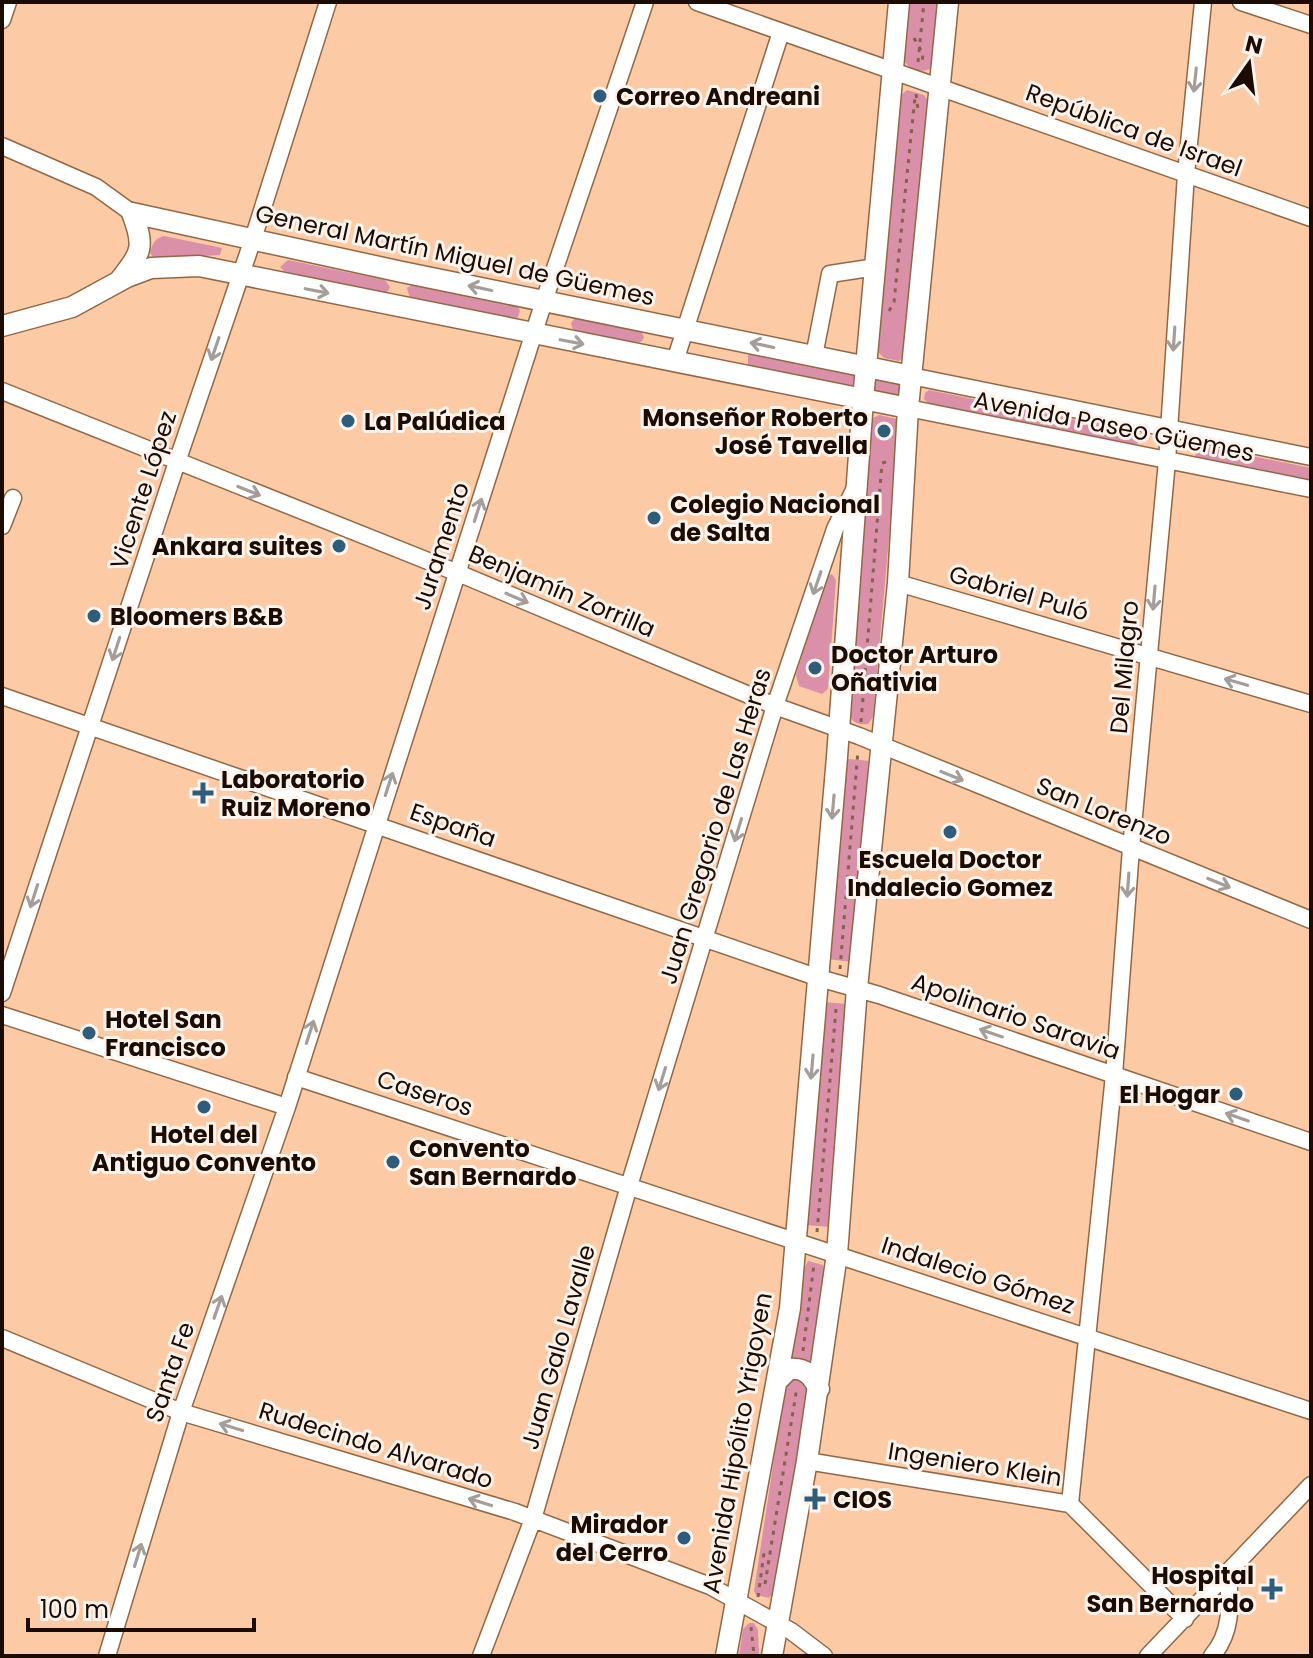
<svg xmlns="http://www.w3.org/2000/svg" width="1313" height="1658" viewBox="0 0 1313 1658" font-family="Poppins,sans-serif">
	<rect width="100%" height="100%" fill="#fccaa5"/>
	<path fill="#da90a9" d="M 908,2 L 937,2 L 932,68 C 921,74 910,70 903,60 Z
		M 907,90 L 924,95 L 928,101 L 905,356 L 899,361 L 884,358 L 877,351 L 899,97 Z
		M 164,236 L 222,248 L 220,255 L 155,259 L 150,253 C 152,244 155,238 164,236 Z
		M 288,260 L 385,280 L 390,287 L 388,291 L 382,294 L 287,274 L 280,267 Z
		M 412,285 L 516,306 L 520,310 L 518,317 L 513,320 L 410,299 L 407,288 Z
		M 575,318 L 641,331 L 644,337 L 642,341 L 635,344 L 573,331 L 571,323 Z
		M 755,353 L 857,375 L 855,388 L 748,366 L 748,355 Z
		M 876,378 L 902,384 L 900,397 L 874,391 Z
		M 929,390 L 1135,432 L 1139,437 L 1138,443 L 1133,445 L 928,403 L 924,399 L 925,393 Z
		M 879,415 L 897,419 L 899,425 L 873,717 L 868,724 C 858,725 853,723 848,714 L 870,425 L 873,418 Z
		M 1199,445 L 1311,468 L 1311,482 L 1196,458 L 1194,448 Z
		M 832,574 L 836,580 L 828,689 L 822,694 L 799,686 L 796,675 L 826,577 Z
		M 848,759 L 871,761 L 851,962 L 828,959 Z
		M 823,1002 L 848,1004 L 830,1227 L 805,1225 Z
		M 808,1261 L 823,1265 L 824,1274 L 813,1371 L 791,1361 L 803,1270 Z
		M 798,1377 L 807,1385 L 809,1395 L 774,1592 L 769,1598 L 756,1595 L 754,1591 L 785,1386 L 790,1380 Z
		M 749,1623 L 754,1623 L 758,1630 L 759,1656 L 739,1656 L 743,1629 Z"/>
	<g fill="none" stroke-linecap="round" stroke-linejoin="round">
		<defs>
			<path id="minor" d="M 697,2 L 1311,218
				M 1241,2 L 1311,25
				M 2,20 L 8,2
				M 2,146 L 96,187 L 132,213
				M 814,356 L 830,274 L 876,267
				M 675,361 L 781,32
				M 911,376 L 1311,457
				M 2,391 L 458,573 L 775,706 L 859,736 L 1311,920
				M 908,408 L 1311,489
				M 2,526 L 13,498
				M 898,583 L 1311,704
				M 2,696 L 819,978 L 879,995 L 1311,1142
				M 2,993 L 177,462 L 253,239 L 328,2
				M 2,1015 L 287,1107
				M 296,1077 L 1311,1411
				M 2,1338 L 181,1412 L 515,1512 L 710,1586 L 791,1631 L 824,1656
				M 807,1461 L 1070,1504 L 1185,1619
				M 1070,1504 L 1114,1075 L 1131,848 L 1167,461 L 1186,174 L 1203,2
				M 107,1656 L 181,1412 L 287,1107 L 544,301 L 645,2
				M 481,1656 L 533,1519 L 629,1186 L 775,706 L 835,529 L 854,490
				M 1148,1656 L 1311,1485
				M 1212,1656 C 1233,1631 1230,1604 1228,1574"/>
			<path id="major" d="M 132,213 L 402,272 L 911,376
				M 120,280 C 142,252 145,247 132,213
				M 2,326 L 72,307 L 127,277 L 151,268 L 199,266 L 908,408
				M 777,1381 L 789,1369 C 806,1367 812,1376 819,1389
				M 726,1656 L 790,1308 L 837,757 L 863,400 L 899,2
				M 772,1656 L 807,1461 L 837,1254 L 857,988 L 898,583 L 908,408 L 948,2"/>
		</defs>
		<use href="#minor" stroke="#946744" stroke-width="19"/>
		<use href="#major" stroke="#946744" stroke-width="23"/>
		<path stroke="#83634d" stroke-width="3" stroke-dasharray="4 6" stroke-linecap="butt" d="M 914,38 L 923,54 L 922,64
			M 918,62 L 924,2
			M 916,94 L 918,110
			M 889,311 L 894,302 L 915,97
			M 861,722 L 882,463 L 886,462
			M 840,969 L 858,750
			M 817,1232 L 836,1009
			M 803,1351 L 814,1264
			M 765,1584 L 797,1387
			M 758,1597 L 764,1553
			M 751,1627 L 754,1655"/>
		<use href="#minor" stroke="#fff" stroke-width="16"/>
		<use href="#major" stroke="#fff" stroke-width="20"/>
	</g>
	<defs><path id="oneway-shaft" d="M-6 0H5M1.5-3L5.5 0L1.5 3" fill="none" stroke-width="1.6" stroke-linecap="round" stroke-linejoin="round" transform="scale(2)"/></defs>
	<g stroke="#a49d99">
		<use href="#oneway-shaft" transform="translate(1195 80) rotate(96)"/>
		<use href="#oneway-shaft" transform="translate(480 288) rotate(-168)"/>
		<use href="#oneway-shaft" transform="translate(317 291) rotate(11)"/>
		<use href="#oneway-shaft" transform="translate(1174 339) rotate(94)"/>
		<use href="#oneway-shaft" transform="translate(572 342) rotate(11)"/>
		<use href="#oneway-shaft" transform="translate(762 345) rotate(-168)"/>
		<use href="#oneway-shaft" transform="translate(215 349) rotate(109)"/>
		<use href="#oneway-shaft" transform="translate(249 491) rotate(22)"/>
		<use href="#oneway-shaft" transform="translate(478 510) rotate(-72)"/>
		<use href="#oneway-shaft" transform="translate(817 583) rotate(109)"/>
		<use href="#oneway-shaft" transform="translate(517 598) rotate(23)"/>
		<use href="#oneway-shaft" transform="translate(1154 598) rotate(95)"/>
		<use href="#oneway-shaft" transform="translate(116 649) rotate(108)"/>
		<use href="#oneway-shaft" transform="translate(1236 682) rotate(-164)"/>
		<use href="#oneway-shaft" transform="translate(952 776) rotate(22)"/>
		<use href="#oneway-shaft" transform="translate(389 784) rotate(-72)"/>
		<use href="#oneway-shaft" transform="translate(833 807) rotate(95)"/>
		<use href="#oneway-shaft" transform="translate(738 830) rotate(107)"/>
		<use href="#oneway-shaft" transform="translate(1219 883) rotate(22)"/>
		<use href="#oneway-shaft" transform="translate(1128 885) rotate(94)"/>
		<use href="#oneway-shaft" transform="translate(34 896) rotate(108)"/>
		<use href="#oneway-shaft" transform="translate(310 1032) rotate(-72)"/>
		<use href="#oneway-shaft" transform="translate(991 1033) rotate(-161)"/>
		<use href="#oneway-shaft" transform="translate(812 1067) rotate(95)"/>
		<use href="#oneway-shaft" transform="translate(662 1079) rotate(107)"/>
		<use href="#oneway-shaft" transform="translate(1237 1117) rotate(-161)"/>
		<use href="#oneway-shaft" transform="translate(218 1307) rotate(-71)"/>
		<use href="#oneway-shaft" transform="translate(231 1427) rotate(-163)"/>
		<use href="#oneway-shaft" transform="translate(480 1502) rotate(-163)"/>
		<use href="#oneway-shaft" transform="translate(138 1555) rotate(-73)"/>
	</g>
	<g fill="#2d5d7b" stroke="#fff4ed" stroke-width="3">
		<circle cx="600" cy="96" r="8"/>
		<circle cx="348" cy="421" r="8"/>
		<circle cx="884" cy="431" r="8"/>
		<circle cx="654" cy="518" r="8"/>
		<circle cx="339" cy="546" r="8"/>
		<circle cx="94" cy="616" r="8"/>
		<circle cx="815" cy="668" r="8"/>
		<path d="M199 781h8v8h8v8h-8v8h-8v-8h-8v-8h8z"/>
		<circle cx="950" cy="832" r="8"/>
		<circle cx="89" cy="1033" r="8"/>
		<circle cx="1236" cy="1094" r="8"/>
		<circle cx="204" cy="1107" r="8"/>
		<circle cx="393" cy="1162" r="8"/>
		<path d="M811 1487h8v8h8v8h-8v8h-8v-8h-8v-8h8z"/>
		<circle cx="684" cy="1538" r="8"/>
		<path d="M1268 1577h8v8h8v8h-8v8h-8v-8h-8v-8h8z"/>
	</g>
	<g text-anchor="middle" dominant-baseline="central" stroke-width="6" stroke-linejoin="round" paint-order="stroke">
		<g font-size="24" font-weight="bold" fill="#1c0b01" stroke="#fff4ed" text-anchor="start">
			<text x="616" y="96">Correo Andreani</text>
			<text x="868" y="417" text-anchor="end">Monseñor Roberto<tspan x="868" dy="28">José Tavella</tspan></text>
			<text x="364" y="421">La Palúdica</text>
			<text x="670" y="504">Colegio Nacional<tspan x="670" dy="28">de Salta</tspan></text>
			<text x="323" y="546" text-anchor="end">Ankara suites</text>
			<text x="110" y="616">Bloomers B&amp;B</text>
			<text x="831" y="654">Doctor Arturo<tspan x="831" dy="28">Oñativia</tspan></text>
			<text x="221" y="779">Laboratorio<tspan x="221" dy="28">Ruiz Moreno</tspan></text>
			<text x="950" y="859" text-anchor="middle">Escuela Doctor<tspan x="950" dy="28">Indalecio Gomez</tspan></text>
			<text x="105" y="1019">Hotel San<tspan x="105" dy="28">Francisco</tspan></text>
			<text x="1220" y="1094" text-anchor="end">El Hogar</text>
			<text x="204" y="1134" text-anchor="middle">Hotel del<tspan x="204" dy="28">Antiguo Convento</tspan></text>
			<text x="409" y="1148">Convento<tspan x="409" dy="28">San Bernardo</tspan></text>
			<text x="833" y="1499">CIOS</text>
			<text x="668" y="1524" text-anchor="end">Mirador<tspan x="668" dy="28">del Cerro</tspan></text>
			<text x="1254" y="1575" text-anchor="end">Hospital<tspan x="1254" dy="28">San Bernardo</tspan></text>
		</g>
		<g font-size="24" fill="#1c0b01" stroke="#fff4ed">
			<text transform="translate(1134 130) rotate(20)">República de Israel</text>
			<text transform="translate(455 255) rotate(12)">General Martín Miguel de Güemes</text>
			<text transform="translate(1114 426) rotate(11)">Avenida Paseo Güemes</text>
			<text transform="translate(143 490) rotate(-72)">Vicente López</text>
			<text transform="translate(441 546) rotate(-72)">Juramento</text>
			<text transform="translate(562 591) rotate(23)">Benjamín Zorrilla</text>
			<text transform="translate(1019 593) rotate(16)">Gabriel Puló</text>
			<text transform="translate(1124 667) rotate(-85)">Del Milagro</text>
			<text transform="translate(1104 811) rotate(22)">San Lorenzo</text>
			<text transform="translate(453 825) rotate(19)">España</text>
			<text transform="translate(715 826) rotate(-73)">Juan Gregorio de Las Heras</text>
			<text transform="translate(1016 1016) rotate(19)">Apolinario Saravia</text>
			<text transform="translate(425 1093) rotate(18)">Caseros</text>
			<text transform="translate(978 1275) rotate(18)">Indalecio Gómez</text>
			<text transform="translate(558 1347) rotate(-74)">Juan Galo Lavalle</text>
			<text transform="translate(170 1372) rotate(-71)">Santa Fe</text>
			<text transform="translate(737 1443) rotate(-80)">Avenida Hipólito Yrigoyen</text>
			<text transform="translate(376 1445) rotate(17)">Rudecindo Alvarado</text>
			<text transform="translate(975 1464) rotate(9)">Ingeniero Klein</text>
		</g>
	</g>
	<rect width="1313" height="1658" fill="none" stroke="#1c0b01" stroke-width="8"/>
	<g transform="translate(1249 64) rotate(14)" stroke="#fff4ed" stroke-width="6" paint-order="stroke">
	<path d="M0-6L14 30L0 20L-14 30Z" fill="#1c0b01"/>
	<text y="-12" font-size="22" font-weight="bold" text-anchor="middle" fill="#1c0b01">N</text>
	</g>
	<path d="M28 1618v12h226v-12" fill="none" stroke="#1c0b01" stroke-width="4"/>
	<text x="40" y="1618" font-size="24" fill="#1c0b01" stroke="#fff4ed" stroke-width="6" paint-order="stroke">100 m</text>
</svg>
